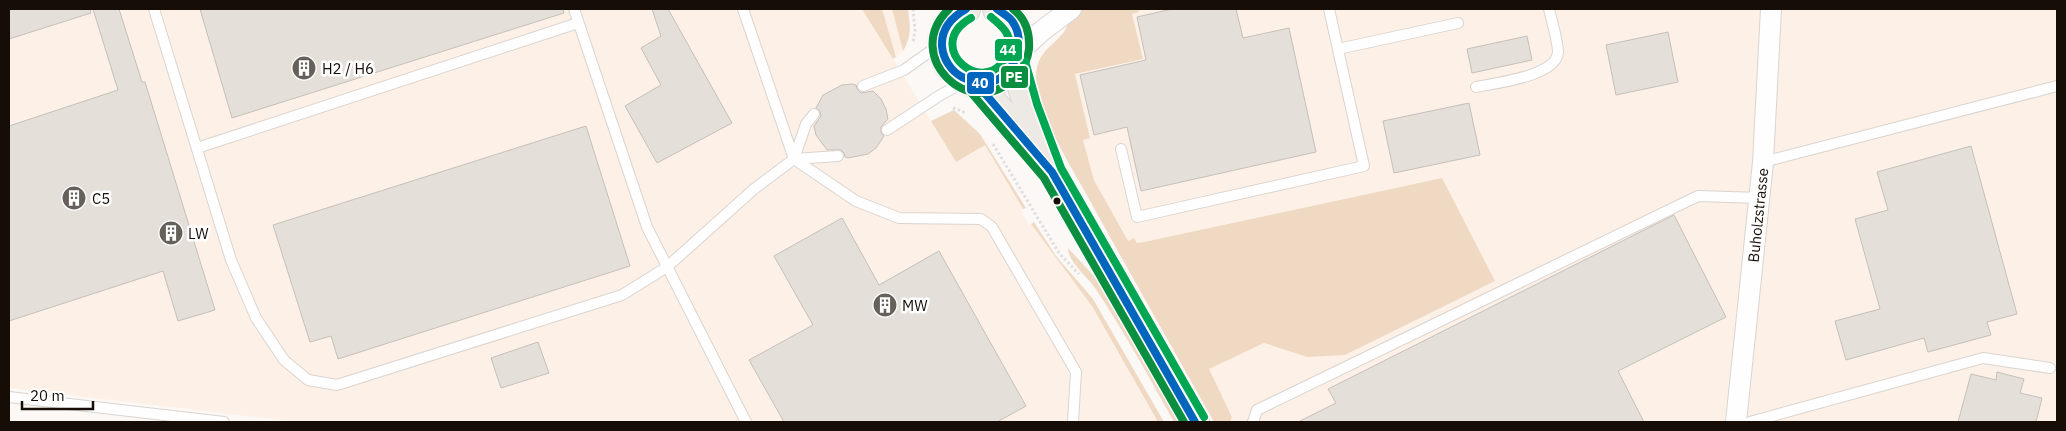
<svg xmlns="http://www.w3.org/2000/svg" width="2066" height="431" viewBox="0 0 2066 431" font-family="'IBM Plex Sans',sans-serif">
	<rect width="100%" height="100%" fill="#fbf8f6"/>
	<path fill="#fdf1e7" d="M 9,9 L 863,9 L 956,162 L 985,145 L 1023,209 L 1021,211 L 1029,225 L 1031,224 L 1092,306 L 1158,422 L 297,422 L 9,388 Z
		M 882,9 L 892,9 L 903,51 L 896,57 Z
		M 1138,9 L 2057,9 L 2057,422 L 1230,422 L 1232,416 L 1208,369 L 1264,343 L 1307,357 L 1442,178 L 1144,242 L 1137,244 L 1128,242 L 1094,180 L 1083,140 L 1090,137 L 1075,74 L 1143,59 L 1132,14 L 1138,12 Z"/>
	<path fill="#efd9c3" d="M 862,9 L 882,9 L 896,57 L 893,59 Z
		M 892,9 L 908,9 C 910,25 912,36 903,51 Z
		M 1084,9 L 1138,9 L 1139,12 L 1132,14 L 1143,59 L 1075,74 L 1090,138 L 1083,140 L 1094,180 L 1128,241 L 1134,238 L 1137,243 L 1144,242 L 1442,178 L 1495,281 L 1345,355 L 1307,357 L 1264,343 L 1209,369 L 1232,417 L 1230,422 L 1214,422 C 1172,347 1129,272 1088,197 C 1071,166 1035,110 1036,76 C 1037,47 1060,44 1067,26 L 1065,22 Z
		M 954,110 L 980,134 L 1026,208 L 1023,209 L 985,145 L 956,162 L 931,121 Z
		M 1034,222 L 1056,256 L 1093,299 L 1164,422 L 1158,422 L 1092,306 L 1031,224 Z
		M 1068,248 L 1093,275 L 1105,290 L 1179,422 L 1174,422 C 1149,377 1124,331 1095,288 C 1087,276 1068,262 1068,248 Z"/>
	<path fill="#e5dfda" stroke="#c5bfba" d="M 9,9 L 90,9 L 91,13 L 9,39 Z
		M 93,9 L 119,9 L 142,82 L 145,82 L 215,310 L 178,321 L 163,271 L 9,321 L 9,126 L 118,90 Z
		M 200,9 L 563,9 L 564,13 L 232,118 Z
		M 652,9 L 668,9 L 732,123 L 657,163 L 625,106 L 661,85 L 641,48 L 661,36 Z
		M 1172,9 L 1236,9 L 1243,38 L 1289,28 L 1316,152 L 1141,191 L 1127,127 L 1094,135 L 1080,75 L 1146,60 L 1137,17 Z
		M 1668,32 L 1678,82 L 1616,95 L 1606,45 Z
		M 1527,36 L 1532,60 L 1472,73 L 1467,49 Z
		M 853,84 L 856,85 L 857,89 L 861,93 L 873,91 L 881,99 L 886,109 L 888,119 L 881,127 L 881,133 L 884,136 L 876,148 L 868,154 L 848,158 L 845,157 L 844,153 L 841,150 L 827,150 L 816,135 L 814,126 L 821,116 L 820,111 L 816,108 L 823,95 L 842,85 Z
		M 1469,103 L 1480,155 L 1394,173 L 1383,121 Z
		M 586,126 L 630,266 L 338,359 L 331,336 L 310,342 L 273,225 Z
		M 1971,146 L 2017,314 L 1987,322 L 1991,335 L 1928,352 L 1924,338 L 1846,360 L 1835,321 L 1880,309 L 1855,219 L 1888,210 L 1877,172 Z
		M 1674,215 L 1726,317 L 1618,371 L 1644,422 L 1298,422 L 1336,403 L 1328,389 Z
		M 842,218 L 879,285 L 939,251 L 1026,406 L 997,422 L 784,422 L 749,360 L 813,325 L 774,256 Z
		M 538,342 L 549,373 L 501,388 L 491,358 Z
		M 1997,372 L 2024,379 L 2020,393 L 2042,398 L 2036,422 L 1958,422 L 1971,374 L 1996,380 Z"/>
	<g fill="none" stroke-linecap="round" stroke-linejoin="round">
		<defs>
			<path id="service" d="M 154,9 L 231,260 L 256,318 L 284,360 L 308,380 L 337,385 L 622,295 L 667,267 L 754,189 L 794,159 L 838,156
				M 574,9 L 647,227 L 746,422
				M 743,9 L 794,159 L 856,201 L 899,218 L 981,219 L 992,227 L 1076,372 L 1073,422
				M 1338,49 L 1458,23
				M 863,86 L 904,70 L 939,45
				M 1476,87 C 1495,83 1559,76 1558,51 C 1557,37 1552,22 1549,9
				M 887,130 L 942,94 L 965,82
				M 197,148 L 578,23
				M 1121,149 L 1137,217 L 1364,166 L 1329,9
				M 794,159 L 806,124 L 814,114
				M 1763,162 L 2057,86
				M 9,397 L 224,422
				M 1253,422 L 1257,410 L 1698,196 L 1760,198
				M 1750,422 L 1983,358 L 2050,368"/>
			<g id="minor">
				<path d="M 1019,52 L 1043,30 L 1071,9"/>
				<path id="s1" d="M 1736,422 L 1763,162 L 1771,9"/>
			</g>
			<path id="primary" d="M 966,9 C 952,16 942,29 942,45 C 943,57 948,68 958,75 C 1001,109 1049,35 997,9
				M 1015,64 L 1028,107 L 1052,172 L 1195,422
				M 976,83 L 1039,156"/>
		</defs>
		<use href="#service" stroke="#dad4cf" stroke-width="12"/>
		<use href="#minor" stroke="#dad4cf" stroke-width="22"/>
		<use href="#primary" stroke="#d8d6d4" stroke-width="30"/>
		<path stroke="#e1dfde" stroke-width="3" stroke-dasharray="2.5 2.5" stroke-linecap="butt" d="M 913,9 L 915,31 L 913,43
			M 953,108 L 962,111 L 966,114
			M 993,144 L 1059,253 L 1079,274"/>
		<use href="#service" stroke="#fefefe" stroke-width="10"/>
		<use href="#minor" stroke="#fefefe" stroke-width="20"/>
		<use href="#primary" stroke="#ede9e5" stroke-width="28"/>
		<defs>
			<path id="bus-1" d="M 966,9 C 952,17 941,29 942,46 C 943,59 951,71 962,77 C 971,81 978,84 988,83 C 1014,78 1028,42 1012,21 C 1009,16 1002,13 997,9
				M 976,83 L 1052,172 L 1195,422"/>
			<path id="bus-2" d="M 949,9 C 900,56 972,125 1016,76 C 1022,69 1028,59 1029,49 C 1030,34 1026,19 1013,9
				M 968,89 L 1044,178 L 1184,422"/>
			<path id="bus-3" d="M 971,18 C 920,47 988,103 1008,52 C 1014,36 1002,26 991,17
				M 1025,61 L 1037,104 L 1061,168 L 1204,417"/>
		</defs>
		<use href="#bus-1" stroke="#fff" stroke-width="11"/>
		<use href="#bus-2" stroke="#fff" stroke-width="11"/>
		<use href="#bus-3" stroke="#fff" stroke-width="11"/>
		<use href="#bus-1" stroke="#0065bd" stroke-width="8"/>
		<use href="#bus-2" stroke="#0a8f40" stroke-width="8"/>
		<use href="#bus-3" stroke="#00a651" stroke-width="8"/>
	</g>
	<defs>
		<symbol id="building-disc" viewBox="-11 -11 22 22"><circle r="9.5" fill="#66605a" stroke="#fff"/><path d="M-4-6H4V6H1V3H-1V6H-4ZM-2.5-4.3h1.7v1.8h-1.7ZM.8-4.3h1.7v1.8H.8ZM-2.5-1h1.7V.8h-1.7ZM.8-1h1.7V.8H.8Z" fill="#fff"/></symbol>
	</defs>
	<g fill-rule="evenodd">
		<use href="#building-disc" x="290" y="54" width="28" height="28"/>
		<use href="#building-disc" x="60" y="184" width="28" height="28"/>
		<use href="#building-disc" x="157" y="219" width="28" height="28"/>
		<use href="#building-disc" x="871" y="291" width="28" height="28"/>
	</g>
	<circle fill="#160e06" stroke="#fff" stroke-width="2" cx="1057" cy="201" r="4.5"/>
	<g text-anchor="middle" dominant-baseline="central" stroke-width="5" stroke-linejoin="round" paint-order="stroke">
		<g font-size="15" fill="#160e06" stroke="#fff" text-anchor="start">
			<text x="322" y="68">H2 / H6</text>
			<text x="92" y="198">C5</text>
			<text x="188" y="233">LW</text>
			<text x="902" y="305">MW</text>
		</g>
		<g font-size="15" fill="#160e06" stroke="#fff">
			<text stroke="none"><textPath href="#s1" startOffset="208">Buholzstrasse</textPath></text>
		</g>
	</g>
	<g stroke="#fff" stroke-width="2">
		<rect x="994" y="38" width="29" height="24" rx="5" fill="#00a651"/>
		<rect x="1000" y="65" width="29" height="24" rx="5" fill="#0a8f40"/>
		<rect x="966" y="71" width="29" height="24" rx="5" fill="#0065bd"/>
	</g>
	<g font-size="14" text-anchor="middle" font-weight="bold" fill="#fff">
		<text x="1008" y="55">44</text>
		<text x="1014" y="82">PE</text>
		<text x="980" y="88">40</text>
	</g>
	<rect width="2066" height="431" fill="none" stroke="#160e06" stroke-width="20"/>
	<path d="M22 401v8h71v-8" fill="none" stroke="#160e06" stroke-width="2.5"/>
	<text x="30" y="401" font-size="15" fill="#160e06" stroke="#ffffff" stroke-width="4" paint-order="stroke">20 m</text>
</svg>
